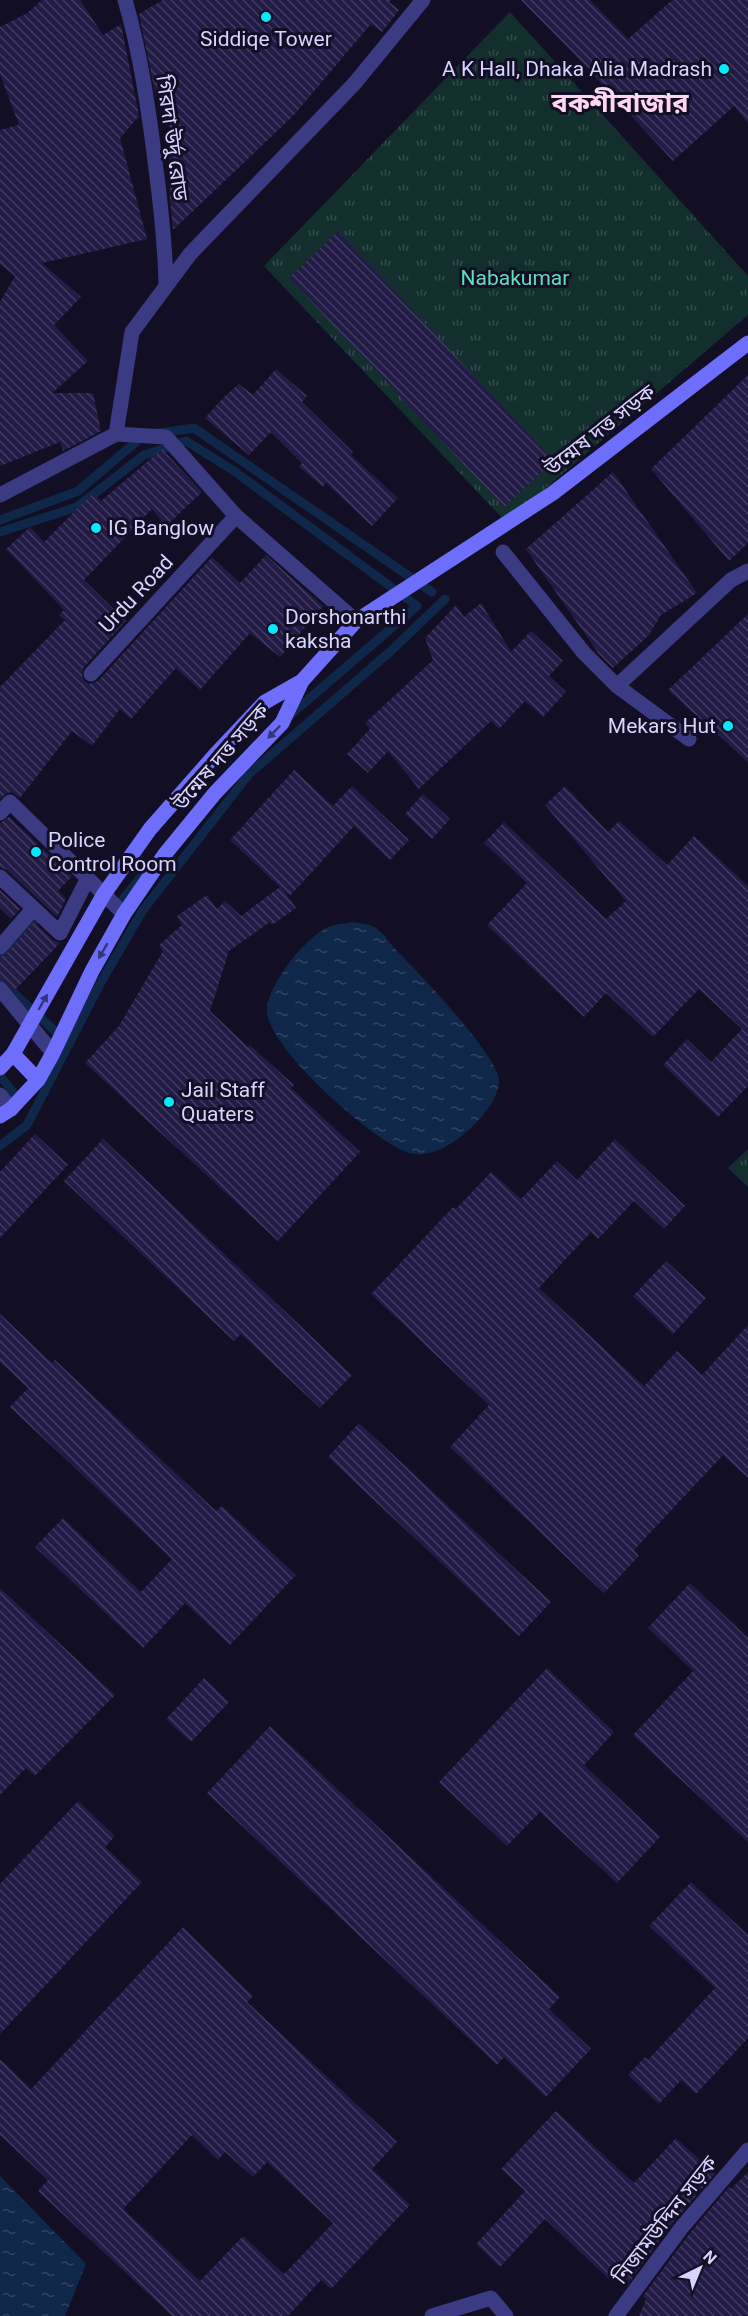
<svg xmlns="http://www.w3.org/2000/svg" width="748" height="2316" viewBox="0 0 748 2316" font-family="Roboto,'Noto Sans Bengali',sans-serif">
	<defs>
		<pattern id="park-tufts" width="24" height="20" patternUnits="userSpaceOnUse" patternTransform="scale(1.5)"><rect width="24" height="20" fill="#122f2d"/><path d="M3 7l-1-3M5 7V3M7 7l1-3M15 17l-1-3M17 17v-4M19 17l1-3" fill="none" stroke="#344c4c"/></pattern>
		<pattern id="water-ripples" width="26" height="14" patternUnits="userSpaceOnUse" patternTransform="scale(1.5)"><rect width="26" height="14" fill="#0f2749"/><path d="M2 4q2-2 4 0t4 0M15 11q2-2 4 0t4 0" fill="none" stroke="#314564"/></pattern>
		<pattern id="building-back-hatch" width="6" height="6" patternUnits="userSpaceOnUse" patternTransform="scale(1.5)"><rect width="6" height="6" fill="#221b46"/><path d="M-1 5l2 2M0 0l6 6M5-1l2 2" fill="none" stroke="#413b62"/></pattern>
	</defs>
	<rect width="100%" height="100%" fill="#120f25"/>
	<path fill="url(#park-tufts)" d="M 510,12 L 748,276 L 748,315 L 506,522 L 264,266 Z
		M 748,1149 L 748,1187 L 728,1168 Z"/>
	<path fill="url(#water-ripples)" d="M 352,922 C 359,923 369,924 374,927 C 382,931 390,943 396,950 C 416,970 499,1056 499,1081 C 499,1105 464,1138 443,1148 C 431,1154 417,1157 404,1151 C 371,1138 262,1044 267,1007 C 269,993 279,977 287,966 C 295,954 313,935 326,928 C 333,924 344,924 352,922 Z
		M 0,2176 L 86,2264 L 65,2316 L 0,2316 Z"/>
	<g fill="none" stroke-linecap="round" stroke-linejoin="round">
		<path stroke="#0f2749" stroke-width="9" d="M 159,433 L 194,428 L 432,592
			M 0,520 L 78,491 L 143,436
			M 0,532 L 77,507 L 144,455 L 186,441 L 234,471 L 417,606 L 289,716
			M 118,911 L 123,899 L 147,869
			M 14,942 L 39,915
			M 0,960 L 19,940
			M 0,980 L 56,1032
			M 0,1076 L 19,1099
			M 0,1146 L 27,1125 L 100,984 L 143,910 L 249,774 L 392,650 L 445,599"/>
	</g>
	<path fill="url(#building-back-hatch)" fill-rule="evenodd" d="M 42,0 L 80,0 L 103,35 L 121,24 L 139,116 L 120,138 L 147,239 L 42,263 L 81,297 L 54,325 L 88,361 L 52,393 L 93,393 L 101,431 L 63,451 L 60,442 L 0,466 L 0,302 L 15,276 L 0,264 L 0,130 L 19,125 L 0,74 L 0,27 L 26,14 Z
		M 163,0 L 391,0 L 389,2 L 399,10 L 382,32 L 371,24 L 293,116 L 173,230 L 170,199 L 169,81 L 156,97 L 139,14 Z
		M 521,0 L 590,0 L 628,39 L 672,0 L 748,0 L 748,123 L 734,106 L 673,161 L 573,53 Z
		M 338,231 L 554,461 L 504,507 L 289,278 Z
		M 276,369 L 307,396 L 302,402 L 353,452 L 351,455 L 398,498 L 372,526 L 326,483 L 323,487 L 299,467 L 302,463 L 271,432 L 249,455 L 205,418 L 224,397 L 239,384 L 253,395 Z
		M 748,375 L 748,543 L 729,561 L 651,469 Z
		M 162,449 L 202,492 L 166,526 L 152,509 L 84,580 L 126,621 L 83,668 L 82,676 L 84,681 L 89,684 L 98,681 L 212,557 L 240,583 L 266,555 L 323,606 L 280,657 L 250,633 L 200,690 L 176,668 L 131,719 L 120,709 L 92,746 L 72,731 L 20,798 L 12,792 L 7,793 L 0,799 L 0,687 L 65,620 L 59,615 L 64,610 L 6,549 L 30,527 L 44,542 L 93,493 L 101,501 Z
		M 613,472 L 697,593 L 661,615 L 649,635 L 613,668 L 599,654 L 526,549 Z
		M 481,603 L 511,652 L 531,631 L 563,661 L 549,676 L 566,692 L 543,717 L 525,701 L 499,729 L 491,721 L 419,789 L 388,751 L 368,773 L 347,754 L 370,729 L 365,723 L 433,660 L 425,638 L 456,605 L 464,617 Z
		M 748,614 L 748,762 L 668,690 Z
		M 294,770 L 333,806 L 352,786 L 409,840 L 390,860 L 354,826 L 290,896 L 282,888 L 296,908 L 272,925 L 270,922 L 229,951 L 210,1011 L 248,1047 L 250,1045 L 294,1085 L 291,1088 L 360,1152 L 278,1241 L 85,1063 L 119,1026 L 163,951 L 159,945 L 182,925 L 177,916 L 207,895 L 217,909 L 225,901 L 241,916 L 280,887 L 230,840 Z
		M 565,786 L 608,832 L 619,821 L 667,865 L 694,836 L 748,886 L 748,1086 L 718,1117 L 663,1065 L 687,1039 L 711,1062 L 742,1029 L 699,989 L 653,1037 L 606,993 L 584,1017 L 487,925 L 527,883 L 484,843 L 504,822 L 606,919 L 626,901 L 545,805 Z
		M 423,794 L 450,819 L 432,839 L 405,814 Z
		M 9,817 L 72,876 L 58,891 L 66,899 L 57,917 L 7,870 L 0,867 L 0,823 Z
		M 0,890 L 20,909 L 11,919 L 0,908 Z
		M 34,922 L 53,940 L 60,943 L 14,991 L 0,978 L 0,957 L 7,953 Z
		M 35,1134 L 68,1165 L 0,1238 L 0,1172 Z
		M 103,1139 L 352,1375 L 320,1408 L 241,1334 L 234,1341 L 64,1181 Z
		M 615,1139 L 685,1206 L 664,1229 L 634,1201 L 598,1239 L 591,1232 L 539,1288 L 644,1386 L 677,1351 L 702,1375 L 748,1325 L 748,1478 L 723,1455 L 634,1550 L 639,1556 L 604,1593 L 450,1447 L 489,1405 L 371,1294 L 453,1207 L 456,1209 L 491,1172 L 521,1199 L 557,1161 L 577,1180 Z
		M 666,1261 L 706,1298 L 673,1334 L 633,1296 Z
		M 0,1314 L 52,1363 L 55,1360 L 216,1511 L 222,1506 L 296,1575 L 230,1645 L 185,1603 L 143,1648 L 35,1547 L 63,1518 L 141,1592 L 172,1559 L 10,1407 L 28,1388 L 0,1362 Z
		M 359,1423 L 551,1602 L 519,1636 L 328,1457 Z
		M 690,1583 L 748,1638 L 748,1842 L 633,1735 L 693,1671 L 648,1628 Z
		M 0,1588 L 115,1695 L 35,1776 L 26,1768 L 0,1795 Z
		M 547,1668 L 614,1732 L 584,1765 L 660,1837 L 617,1883 L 540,1812 L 507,1846 L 439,1782 Z
		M 204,1678 L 229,1702 L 191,1742 L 166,1719 Z
		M 270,1726 L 560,1997 L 549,2009 L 591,2049 L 546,2097 L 504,2057 L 497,2065 L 207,1793 Z
		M 78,1801 L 115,1836 L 105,1847 L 142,1882 L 0,2034 L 0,1884 Z
		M 691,1882 L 748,1935 L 748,2038 L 696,2094 L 681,2080 L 659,2104 L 628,2075 L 645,2057 L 648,2060 L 715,1988 L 649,1926 Z
		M 183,1927 L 253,1996 L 247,2002 L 397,2142 L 372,2169 L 410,2205 L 331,2289 L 321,2280 L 288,2316 L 172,2316 L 38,2191 L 48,2180 L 0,2135 L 0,2059 L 31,2089 ZM 192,2135 L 218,2160 L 225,2152 L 253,2177 L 267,2162 L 333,2223 L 284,2274 L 243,2236 L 200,2281 L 123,2209 Z
		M 556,2111 L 634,2183 L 676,2138 L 715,2174 L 674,2221 L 628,2284 L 615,2273 L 609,2279 L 545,2219 L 500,2267 L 476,2244 L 525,2191 L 501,2169 Z
		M 748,2172 L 748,2316 L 639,2316 L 646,2299 L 643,2296 L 690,2233 L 729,2187 L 731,2189 Z"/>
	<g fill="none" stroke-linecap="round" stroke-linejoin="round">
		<path stroke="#3b3b83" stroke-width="15" d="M 125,0 C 141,55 149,112 156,169 C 161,207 165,245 166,284
			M 116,434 L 132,332 L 190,254 L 354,84 L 423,0
			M 0,495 L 116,434 L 166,437 L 236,516 L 356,621
			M 503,552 L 584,653 L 617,686 L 731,580 L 748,571
			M 91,674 L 236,516
			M 617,686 L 689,739
			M 0,813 L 10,802 L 124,914
			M 0,877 L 60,933 L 88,878
			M 0,947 L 33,909
			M 0,989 L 53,1053
			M 0,1095 L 11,1109"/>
		<path stroke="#3b3b83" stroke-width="15" d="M 432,2316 L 491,2298 L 506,2316
			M 616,2316 L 682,2227 L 748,2150"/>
		<path stroke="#6d6efc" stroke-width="15" d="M 13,1054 L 38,1080
			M 0,1068 L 13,1054 L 104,894 L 150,829 L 215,755 L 265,702 L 302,681
			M 0,1116 L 11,1109 L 38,1080 L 53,1053 L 92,971 L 124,914 L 165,854 L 215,793 L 282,723 L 302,681 L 356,621 L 553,493 L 748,343"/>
	</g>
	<defs><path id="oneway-solid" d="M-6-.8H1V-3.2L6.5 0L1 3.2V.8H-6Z" transform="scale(1.5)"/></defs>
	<g fill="#36357b">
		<use href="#oneway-solid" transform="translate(274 732) rotate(134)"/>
		<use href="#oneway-solid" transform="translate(103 951) rotate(120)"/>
		<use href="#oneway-solid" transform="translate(43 1002) rotate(-60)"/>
	</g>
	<g fill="#04eafa" stroke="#120f25" stroke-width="2">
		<circle cx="266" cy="17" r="6"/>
		<circle cx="724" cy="69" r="6"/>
		<circle cx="96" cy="528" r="6"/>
		<circle cx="273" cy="629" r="6"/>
		<circle cx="728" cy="726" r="6"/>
		<circle cx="36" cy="852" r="6"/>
		<circle cx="169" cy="1102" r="6"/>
	</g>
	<g text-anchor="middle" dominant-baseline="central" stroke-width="6" stroke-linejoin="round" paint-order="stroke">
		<g font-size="21" fill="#d7d4fe" stroke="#120f25" text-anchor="start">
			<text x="266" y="39" text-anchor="middle">Siddiqe Tower</text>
			<text x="712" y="69" text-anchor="end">A K Hall, Dhaka Alia Madrash</text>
			<text x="108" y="528">IG Banglow</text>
			<text x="285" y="617">Dorshonarthi<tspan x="285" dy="24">kaksha</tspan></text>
			<text x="716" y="726" text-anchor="end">Mekars Hut</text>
			<text x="48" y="840">Police<tspan x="48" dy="24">Control Room</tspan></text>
			<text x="181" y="1090">Jail Staff<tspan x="181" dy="24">Quaters</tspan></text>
		</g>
		<g font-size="21" fill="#d7d4fe" stroke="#120f25">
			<text transform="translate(172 138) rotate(82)">গিরদা উর্দু রোড</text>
			<text transform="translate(600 430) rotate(-38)">উন্মেষ দত্ত সড়ক</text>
			<text transform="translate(136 594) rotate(-47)">Urdu Road</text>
			<text transform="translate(221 757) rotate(-49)">উন্মেষ দত্ত সড়ক</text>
			<text transform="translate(665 2220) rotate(-52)">নিজামউদ্দিন সড়ক</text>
		</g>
		<g font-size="21" fill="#60deba" stroke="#120f25">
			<text x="515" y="278">Nabakumar</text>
		</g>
		<g font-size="27" font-weight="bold" fill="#fed6f1" stroke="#120f25">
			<text x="620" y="103">বকশীবাজার</text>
		</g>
	</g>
	<g transform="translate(700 2268) rotate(43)" stroke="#120f25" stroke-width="4.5" paint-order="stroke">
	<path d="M0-4.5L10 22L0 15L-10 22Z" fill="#d7d4fe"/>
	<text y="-9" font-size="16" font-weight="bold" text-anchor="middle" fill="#d7d4fe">N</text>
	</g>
</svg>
